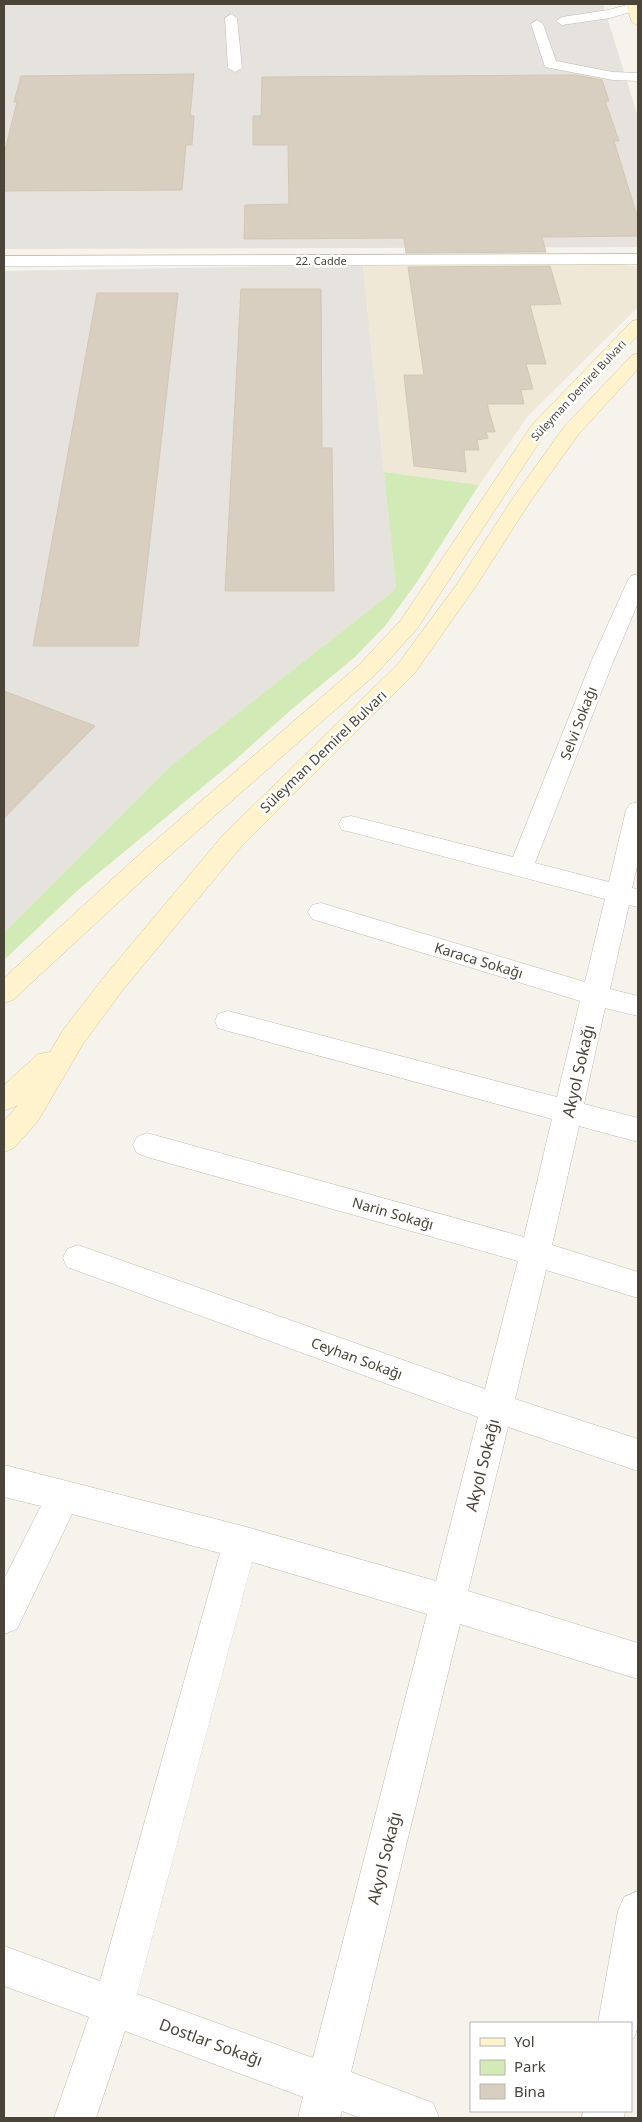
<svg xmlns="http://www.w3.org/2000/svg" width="642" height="2122" viewBox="0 0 642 2122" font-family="'Noto Sans',sans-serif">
	<rect width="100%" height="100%" fill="#f6f3ec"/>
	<path fill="#e6e2dd" d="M 4,4 L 603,4 L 638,117 L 638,247 L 4,249 Z
		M 363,265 L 396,589 L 169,767 L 4,933 L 4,271 Z"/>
	<path fill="#efe8d6" d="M 611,263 L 638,267 L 638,307 L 528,416 L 479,485 L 384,472 L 363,265 Z"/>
	<path fill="#d2eab5" d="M 384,472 L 479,485 L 417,582 L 385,626 L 355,657 L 292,709 L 234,761 L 78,890 L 4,960 L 4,933 L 169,767 L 396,589 Z"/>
	<path fill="#d8cfc1" stroke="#d3c7b4" d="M 194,74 L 190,116 L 194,116 L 192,145 L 186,145 L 182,190 L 4,191 L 4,154 L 17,102 L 14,102 L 21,76 Z
		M 576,75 L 602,80 L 609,101 L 605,101 L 619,141 L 614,141 L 638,219 L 638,236 L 542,237 L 546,252 L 406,253 L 404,238 L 244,239 L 245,205 L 289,204 L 288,145 L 253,145 L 253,116 L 261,116 L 262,77 Z
		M 550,266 L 561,304 L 530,305 L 546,364 L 526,364 L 533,389 L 521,390 L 524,404 L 487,404 L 495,432 L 486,432 L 488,438 L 477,440 L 479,450 L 464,450 L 466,472 L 414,466 L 404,375 L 424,375 L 408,267 Z
		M 241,289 L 321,289 L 322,448 L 332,448 L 334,591 L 225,591 Z
		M 97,293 L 178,293 L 138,646 L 33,646 Z
		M 4,691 L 95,726 L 4,818 Z"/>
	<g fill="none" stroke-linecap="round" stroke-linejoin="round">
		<defs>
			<path id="street" d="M 631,4 L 637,4 L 637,10 L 610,18 L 562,25 L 556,21 L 562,17 L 608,10 Z
				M 231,14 L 237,18 L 242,68 L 235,72 L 228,68 L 225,18 Z
				M 537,20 L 543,24 L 556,61 L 613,72 L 638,73 L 638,81 L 613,80 L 545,67 L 531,24 Z
				M 638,254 L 638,264 L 4,266 L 4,256 Z
				M 638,574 L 638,603 L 613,662 L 535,863 L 609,882 L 626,810 L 630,804 L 638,802 L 638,862 L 632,888 L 638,889 L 638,907 L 629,905 L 610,989 L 638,996 L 638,1016 L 605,1008 L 584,1104 L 638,1118 L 638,1142 L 579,1126 L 552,1245 L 638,1272 L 638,1298 L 546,1270 L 515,1399 L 638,1439 L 638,1471 L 508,1427 L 468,1591 L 638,1643 L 638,1679 L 460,1624 L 351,2072 L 433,2103 L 439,2118 L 361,2118 L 342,2111 L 340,2118 L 298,2118 L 303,2097 L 125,2031 L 96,2118 L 54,2118 L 89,2017 L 4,1986 L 4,1946 L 100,1981 L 220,1553 L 72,1514 L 17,1629 L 4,1634 L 4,1579 L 41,1506 L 4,1497 L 4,1465 L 243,1526 L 436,1581 L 478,1417 L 67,1267 L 63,1258 L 67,1249 L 78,1245 L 485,1389 L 518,1261 L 147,1157 L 137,1153 L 133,1145 L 137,1137 L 147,1133 L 524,1237 L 552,1119 L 228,1031 L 218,1028 L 215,1021 L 218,1014 L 228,1011 L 557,1097 L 580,1001 L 312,919 L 308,912 L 312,905 L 321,903 L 585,982 L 605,899 L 351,832 L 342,830 L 339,824 L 342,818 L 351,816 L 513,857 L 591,662 L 628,580 L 631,576 ZM 252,1562 L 427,1614 L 313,2058 L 137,1994 Z
				M 638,1891 L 638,2026 L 634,2038 L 631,2039 L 631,2023 L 598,2023 L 618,1911 L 624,1897 Z
				M 583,2111 L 625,2111 L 624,2118 L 582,2118 Z"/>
			<path id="secondary" d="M 626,4 L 638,4 L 638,26 L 632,22 Z
				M 638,320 L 638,335 L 546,432 L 417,629 L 376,674 L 160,864 L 13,1000 L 4,1003 L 4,978 L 142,852 L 360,664 L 401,620 L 532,425 L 632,321 Z
				M 638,354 L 638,369 L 578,435 L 532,499 L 476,586 L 414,674 L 241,847 L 122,991 L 83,1044 L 38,1121 L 14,1148 L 4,1152 L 4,1121 L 18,1105 L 4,1111 L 4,1085 L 38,1054 L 50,1052 L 63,1030 L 104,977 L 223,835 L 398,664 L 457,584 L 513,498 L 564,427 L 632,355 Z"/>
		</defs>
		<use href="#street" stroke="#c2bbae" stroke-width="1"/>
		<use href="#secondary" stroke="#d6c79b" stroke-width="1"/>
		<use href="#street" fill="#fff" fill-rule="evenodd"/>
		<use href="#secondary" fill="#fff3cd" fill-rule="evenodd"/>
	</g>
	<g text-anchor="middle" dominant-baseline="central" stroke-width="5" stroke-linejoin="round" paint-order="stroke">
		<g font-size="11" fill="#4b4439" stroke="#fff">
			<text x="321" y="260">22. Cadde</text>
			<text transform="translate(578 390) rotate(-47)">Süleyman Demirel Bulvarı</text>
		</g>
		<g font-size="14" fill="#4b4439" stroke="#fff">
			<text transform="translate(578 723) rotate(-69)">Selvi Sokağı</text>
			<text transform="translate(323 751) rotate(-44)">Süleyman Demirel Bulvarı</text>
			<text transform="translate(479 960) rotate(17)">Karaca Sokağı</text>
			<text transform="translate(393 1213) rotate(16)">Narin Sokağı</text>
			<text transform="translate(357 1358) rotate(20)">Ceyhan Sokağı</text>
		</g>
		<g font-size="16" fill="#4b4439" stroke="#fff">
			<text transform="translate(578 1071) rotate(-77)">Akyol Sokağı</text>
			<text transform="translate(482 1465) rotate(-76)">Akyol Sokağı</text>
			<text transform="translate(384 1858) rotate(-76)">Akyol Sokağı</text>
			<text transform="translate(211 2042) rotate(20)">Dostlar Sokağı</text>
		</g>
	</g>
	<rect width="642" height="2122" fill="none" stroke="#4b4439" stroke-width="10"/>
	<rect x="470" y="2022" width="162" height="90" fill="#ffffff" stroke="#b7b4b0"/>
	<rect x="480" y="2038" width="25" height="8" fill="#fff3cd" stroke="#b7b4b0"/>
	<text x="514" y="2047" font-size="15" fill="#4b4439">Yol</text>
	<rect x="480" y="2060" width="25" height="15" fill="#d2eab5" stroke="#b7b4b0"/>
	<text x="514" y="2072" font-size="15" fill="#4b4439">Park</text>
	<rect x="480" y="2084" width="25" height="15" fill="#d8cfc1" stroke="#b7b4b0"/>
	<text x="514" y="2097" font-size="15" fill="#4b4439">Bina</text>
</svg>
